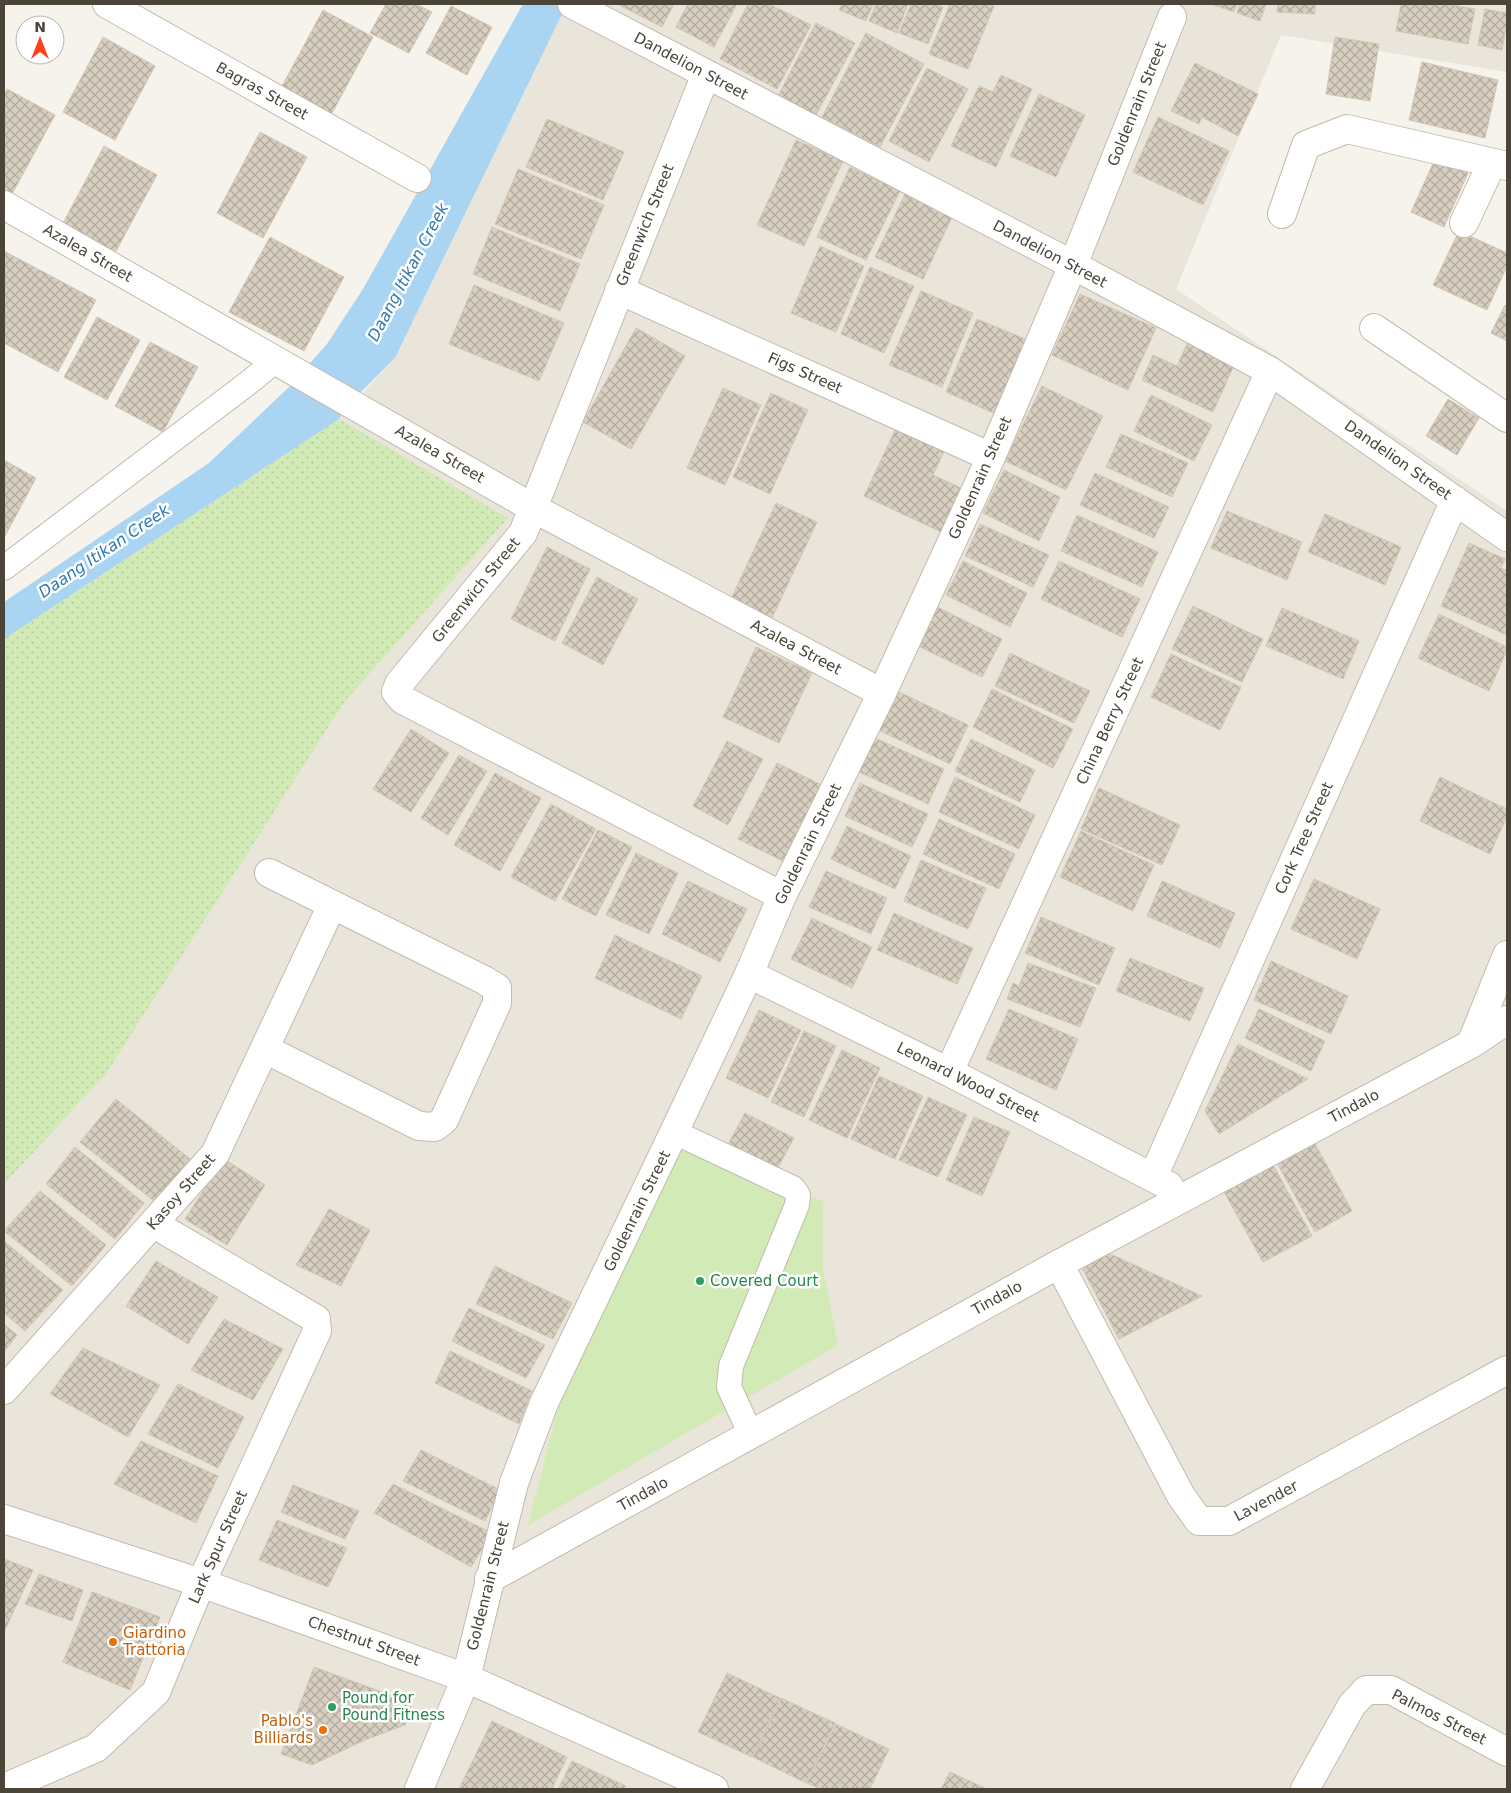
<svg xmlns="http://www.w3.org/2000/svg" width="1511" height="1793" viewBox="0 0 1511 1793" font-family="'DejaVu Sans',sans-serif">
	<defs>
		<pattern id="grass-dots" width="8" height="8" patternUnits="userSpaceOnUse" patternTransform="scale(1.25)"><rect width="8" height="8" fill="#d2eab5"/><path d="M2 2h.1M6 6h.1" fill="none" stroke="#b6ca9c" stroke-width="1.8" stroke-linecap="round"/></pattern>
		<pattern id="building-cross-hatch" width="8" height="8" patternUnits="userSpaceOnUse" patternTransform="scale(1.25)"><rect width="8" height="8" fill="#d8cfc1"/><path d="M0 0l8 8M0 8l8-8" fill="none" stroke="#b1aa9e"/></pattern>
	</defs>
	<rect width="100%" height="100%" fill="#f6f3ec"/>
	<path fill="#eae5da" d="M 567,4 L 1507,4 L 1507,72 L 1281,35 L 1176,289 L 1507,511 L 1507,1789 L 4,1789 L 4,639 L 339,419 L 395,358 Z"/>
	<path fill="url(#grass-dots)" d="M 339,419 L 508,518 L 345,701 L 105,1075 L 4,1184 L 4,639 Z"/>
	<path fill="#d2eab5" d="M 680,1136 L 823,1202 L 823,1269 L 838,1345 L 528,1525 L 559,1404 Z"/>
	<path fill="#a9d4f2" d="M 523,4 L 567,4 L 395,358 L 350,403 L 339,419 L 4,639 L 4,602 L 209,463 L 288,388 L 327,344 L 363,289 Z"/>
	<path fill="url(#building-cross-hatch)" stroke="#d3c7b4" d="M 386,4 L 416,4 L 432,12 L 409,53 L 370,33 Z
		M 617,4 L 674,4 L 662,27 Z
		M 688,4 L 737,4 L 714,47 L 676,27 Z
		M 748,4 L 769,4 L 811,25 L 777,89 L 720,59 Z
		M 842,4 L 873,4 L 866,21 L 839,10 Z
		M 876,4 L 908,4 L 897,33 L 869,21 Z
		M 911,4 L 935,4 L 943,7 L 928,44 L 899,33 Z
		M 950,4 L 989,4 L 994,6 L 968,69 L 929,54 Z
		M 1211,4 L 1237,4 L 1234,12 Z
		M 1240,4 L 1266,4 L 1260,21 L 1237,13 Z
		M 1278,4 L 1315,4 L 1315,14 L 1277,12 Z
		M 1401,4 L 1446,4 L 1475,9 L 1468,44 L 1396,31 Z
		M 451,6 L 492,27 L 467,75 L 426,53 Z
		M 1485,9 L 1507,13 L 1507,23 L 1502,50 L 1478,45 Z
		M 323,10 L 373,37 L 330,117 L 280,90 Z
		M 816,23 L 855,43 L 816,115 L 778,96 Z
		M 866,33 L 924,64 L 880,147 L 822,117 Z
		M 103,37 L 155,66 L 115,140 L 63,112 Z
		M 1335,37 L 1379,44 L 1370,101 L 1326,94 Z
		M 1422,62 L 1498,80 L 1485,138 L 1409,120 Z
		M 1195,63 L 1258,94 L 1238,136 L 1202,117 L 1199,124 L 1171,111 Z
		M 927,68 L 968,89 L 929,162 L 889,141 Z
		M 1001,75 L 1032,89 L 996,167 L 951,146 L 979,86 L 993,92 Z
		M 7,89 L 55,115 L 11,196 L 4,192 L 4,94 Z
		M 1039,94 L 1085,115 L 1056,177 L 1010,156 Z
		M 1158,117 L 1229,151 L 1203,205 L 1133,172 Z
		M 547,119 L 624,152 L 603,200 L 526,167 Z
		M 260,132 L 307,157 L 263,238 L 217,213 Z
		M 796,140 L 843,161 L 804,246 L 757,225 Z
		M 104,146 L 157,175 L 115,253 L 62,225 Z
		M 1435,159 L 1468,173 L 1444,227 L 1411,212 Z
		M 850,167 L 900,191 L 866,260 L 817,237 Z
		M 518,169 L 604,205 L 581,259 L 495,224 Z
		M 906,192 L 953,215 L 923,279 L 875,257 Z
		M 492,227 L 580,264 L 560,311 L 473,274 Z
		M 1459,231 L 1507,253 L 1507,266 L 1487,310 L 1433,285 Z
		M 270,237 L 344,277 L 304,351 L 229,312 Z
		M 820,246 L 864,266 L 836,332 L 791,313 Z
		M 4,251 L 96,300 L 58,372 L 4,343 Z
		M 870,267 L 914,286 L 884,353 L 841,334 Z
		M 474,285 L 564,323 L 539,381 L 449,344 Z
		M 921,291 L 973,313 L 942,387 L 889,365 Z
		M 1080,294 L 1156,328 L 1128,390 L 1052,355 Z
		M 1505,305 L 1507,306 L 1507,341 L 1491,333 Z
		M 97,317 L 140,340 L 107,400 L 64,377 Z
		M 977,319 L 1030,341 L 998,415 L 946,392 Z
		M 636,328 L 685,356 L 631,449 L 583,422 Z
		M 150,342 L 198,367 L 163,432 L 115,406 Z
		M 1188,342 L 1235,363 L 1213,412 L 1142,380 L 1153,355 L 1177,366 Z
		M 1042,386 L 1103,416 L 1066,490 L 1005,461 Z
		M 723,388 L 761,405 L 725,485 L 687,468 Z
		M 771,393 L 808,410 L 770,494 L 733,477 Z
		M 1151,395 L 1212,425 L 1194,461 L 1134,431 Z
		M 1448,399 L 1479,418 L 1457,455 L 1426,436 Z
		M 898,424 L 946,447 L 933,475 L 961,488 L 941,532 L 864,496 Z
		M 1121,434 L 1188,463 L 1172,497 L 1106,467 Z
		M 4,460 L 36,478 L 4,538 Z
		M 1004,470 L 1060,497 L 1039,541 L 983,513 Z
		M 1095,473 L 1169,507 L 1154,538 L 1080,505 Z
		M 776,503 L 817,522 L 771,620 L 730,601 Z
		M 1227,511 L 1302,542 L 1287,580 L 1211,548 Z
		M 1325,514 L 1401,547 L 1385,585 L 1308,552 Z
		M 1077,515 L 1158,552 L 1142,587 L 1061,551 Z
		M 980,524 L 1049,555 L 1033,587 L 965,556 Z
		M 1469,543 L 1505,559 L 1501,568 L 1507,571 L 1507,635 L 1441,606 Z
		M 547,547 L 590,569 L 555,641 L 511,619 Z
		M 963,561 L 1027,593 L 1010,627 L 946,595 Z
		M 1059,561 L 1140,599 L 1122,637 L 1041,599 Z
		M 597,577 L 638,599 L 603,665 L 562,643 Z
		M 933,605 L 1002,639 L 982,677 L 914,644 Z
		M 1193,606 L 1263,639 L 1242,682 L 1172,649 Z
		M 1282,608 L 1359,641 L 1343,679 L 1266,646 Z
		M 1439,614 L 1507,647 L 1507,650 L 1489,691 L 1418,658 Z
		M 756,647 L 812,673 L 779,743 L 723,717 Z
		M 1010,653 L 1090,691 L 1074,723 L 995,686 Z
		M 1171,654 L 1241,687 L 1220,730 L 1151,697 Z
		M 992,689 L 1073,729 L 1053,768 L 973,727 Z
		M 895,690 L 968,725 L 950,764 L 876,729 Z
		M 411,729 L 449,753 L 411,812 L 373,789 Z
		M 875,738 L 944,769 L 928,804 L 859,772 Z
		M 971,739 L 1035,770 L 1020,802 L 955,771 Z
		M 727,741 L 763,759 L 728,825 L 693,806 Z
		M 459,755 L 487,771 L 448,835 L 421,818 Z
		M 777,763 L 828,788 L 789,864 L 738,839 Z
		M 495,773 L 541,798 L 500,871 L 454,845 Z
		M 955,777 L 1035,815 L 1019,849 L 939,812 Z
		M 1440,777 L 1507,809 L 1507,816 L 1490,854 L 1420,821 Z
		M 860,783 L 928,814 L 912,847 L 845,816 Z
		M 1099,788 L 1180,825 L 1162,865 L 1081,829 Z
		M 551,804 L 596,829 L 555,901 L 511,877 Z
		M 939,819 L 1015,854 L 999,889 L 923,854 Z
		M 847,826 L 911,856 L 895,889 L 831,859 Z
		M 598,830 L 632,847 L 596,916 L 562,899 Z
		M 1081,831 L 1154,865 L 1133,911 L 1060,877 Z
		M 636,853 L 678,873 L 649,934 L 606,915 Z
		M 921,860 L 986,888 L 968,929 L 904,901 Z
		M 826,871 L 887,898 L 871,934 L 809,907 Z
		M 1314,879 L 1380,909 L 1357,959 L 1291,929 Z
		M 688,881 L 747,909 L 720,962 L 662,934 Z
		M 1162,881 L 1235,913 L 1220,948 L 1147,916 Z
		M 894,913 L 973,948 L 957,984 L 877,950 Z
		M 1041,917 L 1115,948 L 1099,985 L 1025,953 Z
		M 812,918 L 872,947 L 852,988 L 791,959 Z
		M 615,935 L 702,976 L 681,1019 L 595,978 Z
		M 1130,958 L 1204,988 L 1190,1021 L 1116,991 Z
		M 1271,961 L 1348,996 L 1331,1034 L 1254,1000 Z
		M 1028,963 L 1096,988 L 1080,1027 L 1007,999 L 1013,983 L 1019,986 Z
		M 1009,1009 L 1078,1039 L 1056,1090 L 986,1059 Z
		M 1259,1009 L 1325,1041 L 1311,1071 L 1245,1038 Z
		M 759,1010 L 801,1030 L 768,1098 L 726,1078 Z
		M 804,1031 L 836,1046 L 804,1117 L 771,1102 Z
		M 1238,1044 L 1308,1079 L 1219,1134 L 1205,1111 Z
		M 842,1050 L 880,1068 L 847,1138 L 809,1120 Z
		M 879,1076 L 923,1096 L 895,1159 L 851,1139 Z
		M 928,1097 L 967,1115 L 938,1177 L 899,1160 Z
		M 116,1099 L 190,1159 L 154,1201 L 80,1142 Z
		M 745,1113 L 794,1138 L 775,1173 L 726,1148 Z
		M 974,1117 L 1010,1132 L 982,1196 L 946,1180 Z
		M 1313,1140 L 1352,1211 L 1315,1232 L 1276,1161 Z
		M 75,1147 L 144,1203 L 115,1239 L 46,1184 Z
		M 224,1159 L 265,1185 L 227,1245 L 185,1219 Z
		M 1272,1163 L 1312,1236 L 1263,1262 L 1223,1190 Z
		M 40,1191 L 106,1245 L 72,1286 L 4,1231 Z
		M 329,1209 L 370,1230 L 341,1286 L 296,1265 Z
		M 4,1241 L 63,1290 L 25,1331 L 4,1313 Z
		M 1104,1251 L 1202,1296 L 1119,1339 L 1080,1264 Z
		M 156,1261 L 218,1297 L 188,1344 L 126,1306 Z
		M 495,1266 L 572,1303 L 553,1339 L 476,1304 Z
		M 469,1308 L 545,1345 L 526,1378 L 452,1341 Z
		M 224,1319 L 283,1349 L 253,1400 L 191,1370 Z
		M 4,1324 L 17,1335 L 4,1352 Z
		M 83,1348 L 160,1385 L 128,1437 L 50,1394 Z
		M 450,1351 L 532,1391 L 519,1424 L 435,1383 Z
		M 178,1384 L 244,1417 L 218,1468 L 148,1434 Z
		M 141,1441 L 218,1476 L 196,1523 L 114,1484 Z
		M 421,1450 L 500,1490 L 485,1521 L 403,1481 Z
		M 393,1484 L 492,1533 L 471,1567 L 374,1513 Z
		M 293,1485 L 359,1511 L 345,1539 L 281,1512 Z
		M 277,1520 L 347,1548 L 328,1587 L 259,1560 Z
		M 4,1559 L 33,1570 L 5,1630 L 4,1630 Z
		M 39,1574 L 83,1590 L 72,1621 L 25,1604 Z
		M 92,1592 L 160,1617 L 130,1690 L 63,1662 Z
		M 314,1667 L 412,1703 L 405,1725 L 365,1740 L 312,1765 L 281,1754 Z
		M 727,1673 L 780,1698 L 752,1757 L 698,1732 Z
		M 781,1698 L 835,1723 L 806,1783 L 753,1757 Z
		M 492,1721 L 567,1757 L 552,1789 L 459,1789 Z
		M 836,1724 L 889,1749 L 870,1789 L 821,1789 L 807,1783 Z
		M 572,1761 L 626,1786 L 624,1789 L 558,1789 Z
		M 950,1772 L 987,1789 L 941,1789 Z"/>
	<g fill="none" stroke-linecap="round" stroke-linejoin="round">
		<defs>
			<path id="service" d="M 4,568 L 252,380 L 276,360
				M 674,1132 L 793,1188 L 798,1195 L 797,1205 L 731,1366 L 729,1387 L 751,1435"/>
			<path id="minor" d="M 107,4 L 417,178
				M 1172,17 L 1073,265 L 1270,371 L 1507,537
				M 706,74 L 523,533 L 399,684 L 396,692 L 403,700 L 782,896
				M 4,205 L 533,508 L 882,693
				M 1282,214 L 1306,145 L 1347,129 L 1507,166
				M 1464,223 L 1492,163
				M 619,290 L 991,457
				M 1374,328 L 1507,418
				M 749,974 L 949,1072 L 1169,1186
				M 1471,1044 L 1507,955
				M 265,1049 L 419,1126 L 435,1127 L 444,1120 L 497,1003 L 497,988 L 484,980 L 269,873
				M 949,1072 L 1270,371
				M 1153,1177 L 1455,500
				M 1059,1264 L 1181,1496 L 1199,1521 L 1229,1521 L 1507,1370
				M 4,1390 L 215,1154 L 332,905
				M 489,1579 L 1059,1264 L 1471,1044 L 1507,1020
				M 4,1788 L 96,1748 L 156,1692 L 201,1583 L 317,1331 L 316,1319 L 154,1224
				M 419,1789 L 466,1678
				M 1305,1789 L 1352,1705 L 1366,1690 L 1391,1690 L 1507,1752"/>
			<path id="tertiary" d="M 4,1519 L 201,1583 L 466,1678 L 714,1789
				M 466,1678 L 514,1483 L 544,1403 L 674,1132 L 749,974 L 782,896 L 882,693 L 991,457 L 1073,265 L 572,4"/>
		</defs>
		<use href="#service" stroke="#c2bbae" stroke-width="26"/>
		<use href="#minor" stroke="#c2bbae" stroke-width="30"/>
		<use href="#tertiary" stroke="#c2bbae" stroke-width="30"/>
		<use href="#service" stroke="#fff" stroke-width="24"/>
		<use href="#minor" stroke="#fff" stroke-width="28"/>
		<use href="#tertiary" stroke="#fff" stroke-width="28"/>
	</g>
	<g fill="#2e9e5b" stroke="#fff" stroke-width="2">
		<circle cx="700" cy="1281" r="5"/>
		<circle cx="332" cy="1707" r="5"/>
	</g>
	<g fill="#e8710a" stroke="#fff" stroke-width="2">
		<circle cx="113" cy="1642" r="5"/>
		<circle cx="323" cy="1730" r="5"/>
	</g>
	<g text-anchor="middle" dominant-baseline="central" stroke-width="5" stroke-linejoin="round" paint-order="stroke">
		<g font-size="15" fill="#4b4439" stroke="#fff">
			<text transform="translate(691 66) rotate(28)">Dandelion Street</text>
			<text transform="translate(262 91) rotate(29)">Bagras Street</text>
			<text transform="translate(1137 104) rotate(-68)">Goldenrain Street</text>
			<text transform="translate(645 225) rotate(-68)">Greenwich Street</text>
			<text transform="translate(88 253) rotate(30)">Azalea Street</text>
			<text transform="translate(1050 254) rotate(28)">Dandelion Street</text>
			<text transform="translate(805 373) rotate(24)">Figs Street</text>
			<text transform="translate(440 454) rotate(30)">Azalea Street</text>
			<text transform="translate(1398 460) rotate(35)">Dandelion Street</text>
			<text transform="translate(980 478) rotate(-66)">Goldenrain Street</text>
			<text transform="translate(476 590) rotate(-51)">Greenwich Street</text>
			<text transform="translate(796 647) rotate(28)">Azalea Street</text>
			<text transform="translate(1110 721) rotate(-65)">China Berry Street</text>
			<text transform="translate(1304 838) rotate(-66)">Cork Tree Street</text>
			<text transform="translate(808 844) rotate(-64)">Goldenrain Street</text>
			<text transform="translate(968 1082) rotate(27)">Leonard Wood Street</text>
			<text transform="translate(1354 1106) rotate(-28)">Tindalo</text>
			<text transform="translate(181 1192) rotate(-49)">Kasoy Street</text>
			<text transform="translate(637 1211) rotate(-64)">Goldenrain Street</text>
			<text transform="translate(997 1298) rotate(-29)">Tindalo</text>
			<text transform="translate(643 1494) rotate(-29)">Tindalo</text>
			<text transform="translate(1266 1501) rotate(-28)">Lavender</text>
			<text transform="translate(218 1547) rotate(-66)">Lark Spur Street</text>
			<text transform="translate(488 1586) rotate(-76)">Goldenrain Street</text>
			<text transform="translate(364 1641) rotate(20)">Chestnut Street</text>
			<text transform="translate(1439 1717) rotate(27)">Palmos Street</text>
		</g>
		<g font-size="15" fill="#27864d" stroke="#fff" text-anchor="start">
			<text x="710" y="1281">Covered Court</text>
			<text x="342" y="1698">Pound for<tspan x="342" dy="17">Pound Fitness</tspan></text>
		</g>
		<g font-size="15" fill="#c56008" stroke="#fff" text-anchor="start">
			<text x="123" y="1633">Giardino<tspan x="123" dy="17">Trattoria</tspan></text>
			<text x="313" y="1721" text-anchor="end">Pablo's<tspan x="313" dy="17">Billiards</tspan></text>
		</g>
		<g font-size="16" font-style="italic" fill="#2e7ab2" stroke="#fff">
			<text transform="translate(408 272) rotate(-62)">Daang Itikan Creek</text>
			<text transform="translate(104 551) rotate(-34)">Daang Itikan Creek</text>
		</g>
	</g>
	<rect width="1511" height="1793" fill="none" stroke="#4b4439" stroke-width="10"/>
	<g transform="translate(40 40)"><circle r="24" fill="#ffffff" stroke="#b7b4b0"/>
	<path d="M0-4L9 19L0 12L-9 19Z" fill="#fc3f1d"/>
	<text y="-8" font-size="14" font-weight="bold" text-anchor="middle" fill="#4b4439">N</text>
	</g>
</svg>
